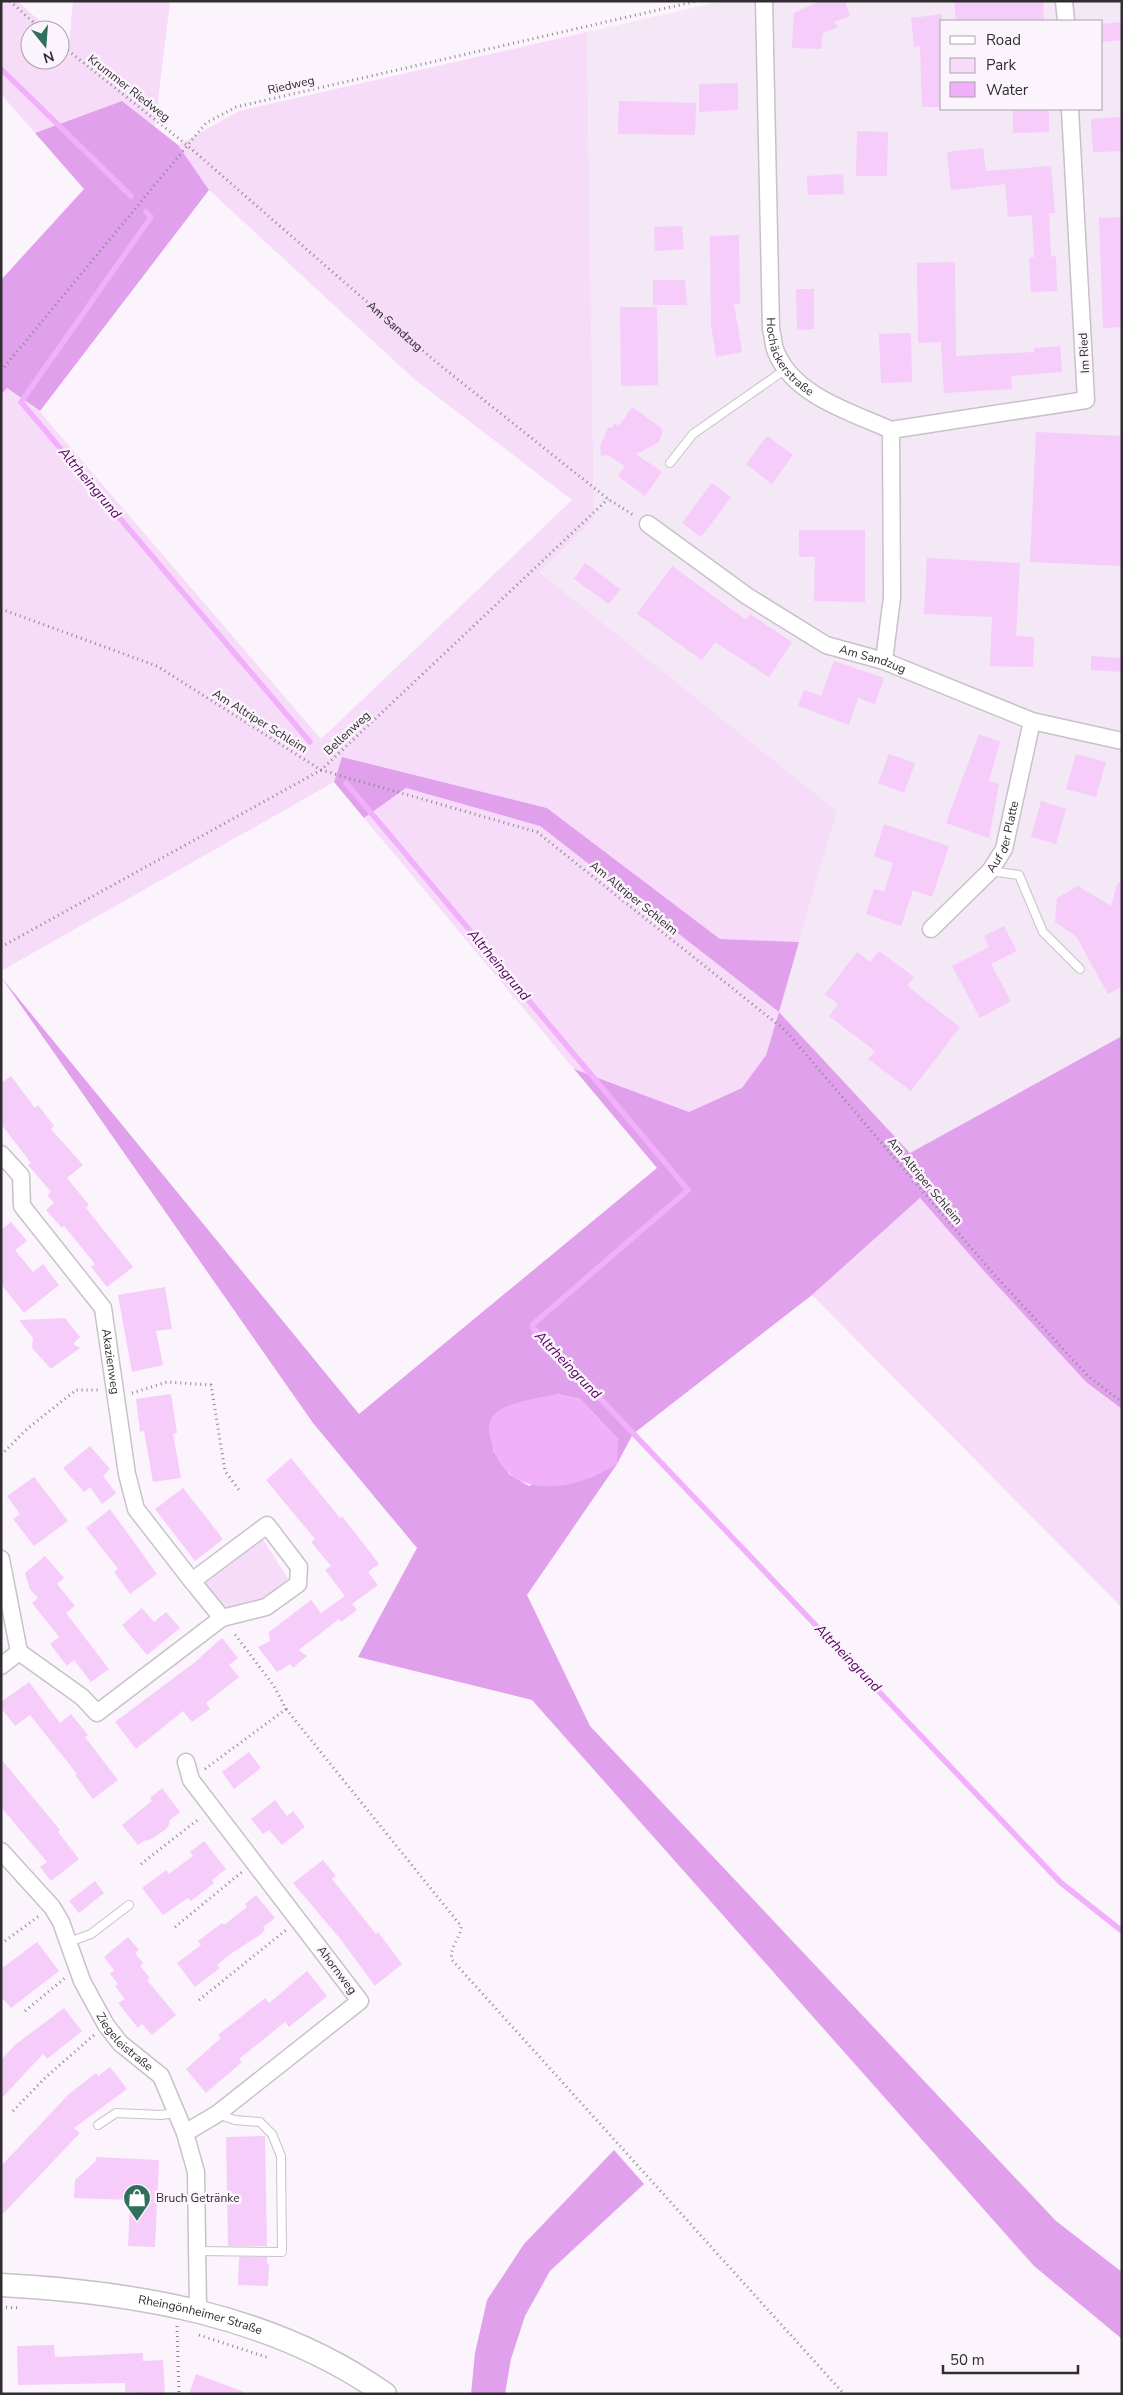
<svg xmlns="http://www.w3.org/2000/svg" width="1123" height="2395" viewBox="0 0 1123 2395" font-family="'Nunito Sans',sans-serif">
	<rect width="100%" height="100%" fill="#fcf4fd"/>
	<path fill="#f4e7f6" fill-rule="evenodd" d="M 722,1 L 1122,1 L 1122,1036 L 910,1153 L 779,1012 L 837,811 L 538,572 L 594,519 L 587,32 ZM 942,21 L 1102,21 L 1102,109 L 942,109 Z"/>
	<path fill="#f6dcf9" d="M 1,1 L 17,1 L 50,30 L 30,30 L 30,60 L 60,60 L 60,38 L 69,44 L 73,1 L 170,1 L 155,127 L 122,101 L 35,133 L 1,94 Z
		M 587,32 L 594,519 L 539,572 L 837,811 L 799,942 L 720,939 L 547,808 L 342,757 L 334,782 L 1,971 L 1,395 L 7,388 L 40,412 L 321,739 L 572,500 L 414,379 L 209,190 L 178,145 L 239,111 Z
		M 406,788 L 540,826 L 779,1012 L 766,1055 L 742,1088 L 689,1112 L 574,1069 L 364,818 Z
		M 920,1198 L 983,1270 L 1086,1382 L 1122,1409 L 1122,1608 L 812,1295 Z
		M 263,1539 L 288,1579 L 252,1607 L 221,1615 L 198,1583 Z"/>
	<path fill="#e1a0eb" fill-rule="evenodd" d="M 122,101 L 178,145 L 209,190 L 40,411 L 7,388 L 1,395 L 1,280 L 84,189 L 35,133 Z
		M 342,757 L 547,808 L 720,939 L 799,942 L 779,1012 L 910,1153 L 1122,1036 L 1122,1409 L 1086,1382 L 983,1270 L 920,1198 L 812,1295 L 633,1434 L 617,1464 L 527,1595 L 590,1726 L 1056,2221 L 1122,2272 L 1122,2339 L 1034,2266 L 532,1700 L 358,1657 L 417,1548 L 313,1423 L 1,977 L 359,1414 L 657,1168 L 574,1069 L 689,1112 L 742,1088 L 766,1055 L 779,1012 L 540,826 L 406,788 L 364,818 L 334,782 ZM 557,1394 L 580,1399 L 618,1439 L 529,1486 L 509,1474 L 493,1450 Z
		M 614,2150 L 644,2184 L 550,2271 L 525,2316 L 511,2359 L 505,2394 L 471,2394 L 475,2353 L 487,2300 L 524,2244 Z"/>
	<path fill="#f2b0fc" d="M 557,1394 L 580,1399 L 618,1439 L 617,1464 C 576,1491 506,1504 491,1441 C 489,1433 487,1423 493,1416 C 504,1402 540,1398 557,1394 Z"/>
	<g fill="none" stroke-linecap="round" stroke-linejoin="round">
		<path stroke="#f2b0fc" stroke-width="5.5" d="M 1,69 L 131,196
			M 146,212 L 151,217 L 21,402 L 310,742
			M 346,783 L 688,1190 L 532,1325 L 533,1328 L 1060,1882 L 1122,1931"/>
	</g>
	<path fill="#f5ccfa" d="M 820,1 L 845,1 L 850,16 L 834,22 L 838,27 L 823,33 L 821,49 L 792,48 L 794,13 Z
		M 954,1 L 1043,1 L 1044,21 L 956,21 Z
		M 942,14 L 942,107 L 922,107 L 920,46 L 914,47 L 911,18 Z
		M 1122,22 L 1122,40 L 1102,42 L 1102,24 Z
		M 738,83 L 738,110 L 699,112 L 699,84 Z
		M 619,101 L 696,103 L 695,135 L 618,134 Z
		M 1013,109 L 1049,109 L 1049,132 L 1013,133 Z
		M 1121,117 L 1122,151 L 1093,152 L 1091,119 Z
		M 857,131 L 888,132 L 887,176 L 856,176 Z
		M 983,148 L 986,171 L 1051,166 L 1055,213 L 1049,213 L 1051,257 L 1056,256 L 1057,291 L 1031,292 L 1029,258 L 1034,257 L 1032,215 L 1008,217 L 1005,184 L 951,190 L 947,152 Z
		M 843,174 L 844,194 L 808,195 L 807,176 Z
		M 1122,217 L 1122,327 L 1103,328 L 1099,218 Z
		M 682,226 L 684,249 L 655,251 L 654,227 Z
		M 739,235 L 740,304 L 734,304 L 742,352 L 716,357 L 711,324 L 710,236 Z
		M 955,262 L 956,356 L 1034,352 L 1034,348 L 1060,346 L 1062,372 L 1011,376 L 1012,389 L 944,393 L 941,342 L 918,343 L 917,263 Z
		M 653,280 L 685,280 L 687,305 L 653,305 Z
		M 796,289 L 814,289 L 814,329 L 797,330 Z
		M 620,307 L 657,307 L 658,385 L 621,386 Z
		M 911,333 L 912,382 L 881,383 L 879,334 Z
		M 632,407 L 660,427 L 663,431 L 659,442 L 636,454 L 662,472 L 645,496 L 618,476 L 625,466 L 608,455 L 601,456 L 600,446 L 608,428 L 613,427 L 615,423 L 619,426 Z
		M 1036,432 L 1122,436 L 1122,566 L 1030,562 Z
		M 767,436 L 793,455 L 772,484 L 746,464 Z
		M 712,483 L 731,497 L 701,537 L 682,523 Z
		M 799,530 L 865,530 L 865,602 L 814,601 L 815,557 L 799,557 Z
		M 927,558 L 1020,563 L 1016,636 L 1034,637 L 1033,667 L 990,666 L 992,617 L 924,614 Z
		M 585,563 L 620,589 L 609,604 L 574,579 Z
		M 672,566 L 746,620 L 750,614 L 792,642 L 769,677 L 715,642 L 702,660 L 637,614 Z
		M 1091,656 L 1122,658 L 1122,672 L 1091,670 Z
		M 834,661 L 884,678 L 875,704 L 858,698 L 849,725 L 798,706 L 804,690 L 821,696 Z
		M 979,734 L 1000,742 L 989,781 L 999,784 L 989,838 L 946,823 Z
		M 889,754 L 915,763 L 904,793 L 878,783 Z
		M 1076,754 L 1106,762 L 1096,797 L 1066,789 Z
		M 1041,801 L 1066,809 L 1056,844 L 1031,837 Z
		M 884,824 L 949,846 L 932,897 L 913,890 L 901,926 L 866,914 L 874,889 L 884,892 L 893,863 L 874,856 Z
		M 1118,882 L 1122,883 L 1122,987 L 1108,994 L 1076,936 L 1055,922 L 1057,898 L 1078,886 L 1111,906 Z
		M 1004,926 L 1017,951 L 991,964 L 1011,1001 L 980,1018 L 952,966 L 989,947 L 984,936 Z
		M 879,951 L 914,977 L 907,986 L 960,1027 L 911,1091 L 868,1059 L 875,1051 L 829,1016 L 838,1004 L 825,994 L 857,952 L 870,962 Z
		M 11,1076 L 35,1108 L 38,1105 L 54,1126 L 51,1129 L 83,1165 L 67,1178 L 89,1205 L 86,1208 L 133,1267 L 107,1287 L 91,1267 L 95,1264 L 64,1226 L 62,1228 L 46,1210 L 54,1203 L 47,1195 L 51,1192 L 28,1165 L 31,1163 L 1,1124 L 1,1083 Z
		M 11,1222 L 27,1241 L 15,1250 L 33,1272 L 43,1264 L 59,1285 L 24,1313 L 1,1284 L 1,1230 Z
		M 165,1287 L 172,1329 L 156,1331 L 163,1365 L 132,1372 L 118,1295 Z
		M 65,1318 L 80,1337 L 73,1344 L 80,1348 L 51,1369 L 32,1348 L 33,1338 L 19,1320 Z
		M 171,1394 L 177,1433 L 173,1434 L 181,1478 L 153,1482 L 144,1431 L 140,1432 L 136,1399 Z
		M 90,1446 L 110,1469 L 103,1476 L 116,1493 L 102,1504 L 90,1487 L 84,1492 L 63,1468 Z
		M 291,1458 L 340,1518 L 342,1516 L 379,1564 L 368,1572 L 378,1585 L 352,1604 L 357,1610 L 341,1622 L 339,1619 L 299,1650 L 307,1656 L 293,1668 L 290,1664 L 277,1672 L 258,1647 L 270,1641 L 269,1632 L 311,1600 L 321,1613 L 345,1596 L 325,1570 L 331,1566 L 311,1542 L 315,1539 L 266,1480 Z
		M 34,1477 L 68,1521 L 34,1546 L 13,1519 L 20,1514 L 7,1496 Z
		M 183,1488 L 223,1539 L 195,1561 L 155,1509 Z
		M 110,1509 L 157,1574 L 130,1594 L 114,1572 L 118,1569 L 86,1528 Z
		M 45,1556 L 64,1578 L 57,1584 L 75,1606 L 66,1613 L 109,1669 L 91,1682 L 74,1660 L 67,1666 L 50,1644 L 59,1637 L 32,1603 L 38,1598 L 30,1589 L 25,1573 Z
		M 142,1608 L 154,1622 L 166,1612 L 180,1628 L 147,1655 L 122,1625 Z
		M 222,1638 L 238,1658 L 229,1665 L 239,1677 L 206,1703 L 210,1709 L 192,1722 L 183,1711 L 136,1749 L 115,1722 L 195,1662 Z
		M 29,1682 L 60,1723 L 71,1714 L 88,1735 L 85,1737 L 118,1780 L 93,1799 L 75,1775 L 77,1774 L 30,1715 L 15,1726 L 1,1708 L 1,1702 Z
		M 249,1752 L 261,1768 L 234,1789 L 222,1772 Z
		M 1,1759 L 60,1830 L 58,1832 L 79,1859 L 51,1881 L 40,1867 L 47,1862 L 1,1807 Z
		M 162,1788 L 180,1812 L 169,1821 L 170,1823 L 166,1829 L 153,1838 L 146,1841 L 145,1840 L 138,1845 L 122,1825 L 152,1801 L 150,1798 Z
		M 275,1800 L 287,1816 L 293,1811 L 305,1827 L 282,1845 L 269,1830 L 263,1834 L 251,1819 Z
		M 204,1841 L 226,1869 L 212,1880 L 214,1883 L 191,1901 L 188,1898 L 163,1915 L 142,1888 L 166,1870 L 169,1874 L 182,1864 L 193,1856 L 190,1852 Z
		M 323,1860 L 336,1876 L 332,1879 L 376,1934 L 378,1932 L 402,1964 L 375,1986 L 341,1940 L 293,1883 Z
		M 95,1881 L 104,1893 L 79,1913 L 69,1901 Z
		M 256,1895 L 275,1918 L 263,1927 L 265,1930 L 260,1935 L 229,1955 L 217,1965 L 220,1968 L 195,1987 L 177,1963 L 201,1945 L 198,1941 L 222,1923 L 224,1925 L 247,1907 L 245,1904 Z
		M 128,1937 L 139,1950 L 135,1953 L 143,1963 L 140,1966 L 150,1978 L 147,1980 L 176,2015 L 152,2035 L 142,2024 L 138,2028 L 118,2003 L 125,1999 L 115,1986 L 118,1984 L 110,1974 L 114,1970 L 104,1957 Z
		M 37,1942 L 59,1971 L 11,2008 L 1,1997 L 1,1969 Z
		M 307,1971 L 327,1996 L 289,2027 L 285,2022 L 239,2059 L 242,2062 L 206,2093 L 186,2069 L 221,2038 L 218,2035 L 265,1998 L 269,2003 Z
		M 64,2008 L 82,2031 L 47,2059 L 43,2054 L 1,2099 L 1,2060 L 15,2045 Z
		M 110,2067 L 127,2089 L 74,2128 L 80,2133 L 1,2216 L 1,2166 L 69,2094 L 96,2073 L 98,2076 Z
		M 265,2136 L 267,2246 L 228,2246 L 226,2137 Z
		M 96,2157 L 159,2160 L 155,2247 L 128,2246 L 130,2200 L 74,2198 L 75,2180 L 96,2161 Z
		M 239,2257 L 267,2257 L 267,2264 L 269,2264 L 268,2286 L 238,2285 Z
		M 54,2345 L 55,2357 L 143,2353 L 143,2361 L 163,2360 L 165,2394 L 125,2392 L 125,2383 L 18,2385 L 17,2346 Z
		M 196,2374 L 244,2392 L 244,2394 L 189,2394 Z"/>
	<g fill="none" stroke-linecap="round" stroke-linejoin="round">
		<defs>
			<path id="lane" d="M 670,463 L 693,434 L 786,369
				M 990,871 L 1019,875 L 1043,932 L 1080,969
				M 69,1942 L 91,1934 L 129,1905
				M 98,2125 L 116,2113 L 161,2115 L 176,2113
				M 197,2251 L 282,2252 L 281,2156 L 272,2134 L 260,2122 L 235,2120 L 217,2114"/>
			<g id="street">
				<path id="s2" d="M 764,1 L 771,329 C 773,336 773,345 776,352 C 794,396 851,412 891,430 L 892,597 L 884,661"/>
				<path d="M 1064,1 L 1066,21"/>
				<path d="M 891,430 L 1086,400 L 1070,109"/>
				<path id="s3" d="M 648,524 L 747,596 L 826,645 L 884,661 L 1032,721 L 1122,741"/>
				<path id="s4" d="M 931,929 L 990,871 L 1004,849 L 1032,721"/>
				<path id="s5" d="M 1,1154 L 21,1176 L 22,1206 L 103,1308 L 127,1474 L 136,1509 L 192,1581"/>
				<path d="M 1,1559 L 19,1652 L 1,1666"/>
				<path d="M 19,1652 L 82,1697 L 97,1713 L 222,1618 L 266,1607 L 298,1584 L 299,1567 L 267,1525 L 192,1581 L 222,1618"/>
				<path id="s6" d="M 1,1851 L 52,1907 L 61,1922 L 82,1981 L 106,2025 L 120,2043 L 161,2076 L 185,2133 L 196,2172 L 198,2310"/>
				<path d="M 185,2133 L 217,2114 L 360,2001 L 191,1780 L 186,1762"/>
			</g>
			<g id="secondary">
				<path id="s7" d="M 1,2285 C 136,2292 273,2315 385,2394"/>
			</g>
		</defs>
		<use href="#lane" stroke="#c8c1c9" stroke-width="10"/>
		<use href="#street" stroke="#c8c1c9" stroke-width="19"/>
		<use href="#secondary" stroke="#c8c1c9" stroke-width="25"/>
		<g stroke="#8c878d" stroke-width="3" stroke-dasharray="1 4" stroke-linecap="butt">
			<path d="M 10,1 L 42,30"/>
			<path id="s1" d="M 60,44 L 188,146 L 436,362 L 608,499 L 635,516"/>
			<path d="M 1,371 L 206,123 L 236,107 L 697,1"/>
			<path d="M 1,609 L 157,666 L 321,770 L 537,832 L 786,1031 L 990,1270 L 1089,1377 L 1122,1402"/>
			<path d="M 1,947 L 321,770 L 608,499"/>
			<path d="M 132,1393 L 167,1382 L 211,1385 L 225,1471 L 239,1490"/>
			<path d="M 1,1455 L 27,1429 L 76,1390 L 99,1390"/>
			<path d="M 286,1709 L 461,1926 C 461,1938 449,1947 452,1960 L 844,2394"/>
			<path d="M 205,1769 L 286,1709 L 274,1686 L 233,1632"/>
			<path d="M 141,1864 L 200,1818"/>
			<path d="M 175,1927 L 242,1872"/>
			<path d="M 1,1944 L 39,1916"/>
			<path d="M 199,2000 L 286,1930"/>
			<path d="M 25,2011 L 65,1978"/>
			<path d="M 13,2111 L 46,2077 L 94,2035"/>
			<path d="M 1,2307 L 21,2308"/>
			<path d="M 177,2326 L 179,2394"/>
			<path d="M 199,2335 L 269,2358"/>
		</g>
		<use href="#lane" stroke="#fff" stroke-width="8"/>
		<use href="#street" stroke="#fff" stroke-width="16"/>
		<use href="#secondary" stroke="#fff" stroke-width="22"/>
	</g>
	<defs>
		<symbol id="shop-pin" viewBox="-11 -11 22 30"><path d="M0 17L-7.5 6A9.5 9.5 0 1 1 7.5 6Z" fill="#306f5e" stroke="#fcf4fd"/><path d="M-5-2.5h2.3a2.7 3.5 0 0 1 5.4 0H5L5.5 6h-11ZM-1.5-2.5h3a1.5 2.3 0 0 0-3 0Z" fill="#fff"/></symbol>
	</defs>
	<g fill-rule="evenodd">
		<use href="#shop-pin" x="121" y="2182" width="32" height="43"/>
	</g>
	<g text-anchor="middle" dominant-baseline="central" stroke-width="5" stroke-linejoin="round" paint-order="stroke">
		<g font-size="12" fill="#302d30" stroke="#fcf4fd">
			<text transform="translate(291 85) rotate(-13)">Riedweg</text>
			<text transform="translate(129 88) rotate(38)">Krummer Riedweg</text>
			<text stroke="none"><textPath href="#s1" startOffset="438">Am Sandzug</textPath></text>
			<text transform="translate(1084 353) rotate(-93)">Im Ried</text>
			<text stroke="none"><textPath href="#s2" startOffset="362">Hochäckerstraße</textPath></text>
			<text stroke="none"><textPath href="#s3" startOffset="264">Am Sandzug</textPath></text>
			<text transform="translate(260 721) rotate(32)">Am Altriper Schleim</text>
			<text transform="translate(347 733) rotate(-43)">Bellenweg</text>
			<text stroke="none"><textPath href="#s4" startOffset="120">Auf der Platte</textPath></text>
			<text transform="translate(634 898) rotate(39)">Am Altriper Schleim</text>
			<text transform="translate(925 1181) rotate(50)">Am Altriper Schleim</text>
			<text stroke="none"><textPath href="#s5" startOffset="244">Akazienweg</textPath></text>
			<text transform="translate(337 1970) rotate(53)">Ahornweg</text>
			<text stroke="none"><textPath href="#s6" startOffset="231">Ziegeleistraße</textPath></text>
			<text stroke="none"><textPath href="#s7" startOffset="202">Rheingönheimer Straße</textPath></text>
		</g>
		<g font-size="12" fill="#302d30" stroke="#fcf4fd" text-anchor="start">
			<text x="156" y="2198">Bruch Getränke</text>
		</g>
		<g font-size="14" font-style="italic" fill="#550060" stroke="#fcf4fd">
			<text transform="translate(90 483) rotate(50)">Altrheingrund</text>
			<text transform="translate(499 965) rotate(50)">Altrheingrund</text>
			<text transform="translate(568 1365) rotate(46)">Altrheingrund</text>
			<text transform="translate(848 1658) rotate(46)">Altrheingrund</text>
		</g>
	</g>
	<rect width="1123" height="2395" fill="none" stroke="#302d30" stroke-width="5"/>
	<rect x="940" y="20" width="162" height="90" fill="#fcf4fd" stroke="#aaa4ab"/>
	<rect x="950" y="36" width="25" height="8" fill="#ffffff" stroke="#aaa4ab"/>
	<text x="986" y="45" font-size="15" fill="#302d30">Road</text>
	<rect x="950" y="58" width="25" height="15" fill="#f6dcf9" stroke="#aaa4ab"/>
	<text x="986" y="70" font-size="15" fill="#302d30">Park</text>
	<rect x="950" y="82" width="25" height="15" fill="#f2b0fc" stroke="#aaa4ab"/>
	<text x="986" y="95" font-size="15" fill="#302d30">Water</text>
	<g transform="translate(45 45) rotate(163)"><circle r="24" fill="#fcf4fd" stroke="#aaa4ab"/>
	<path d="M0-4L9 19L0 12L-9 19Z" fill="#306f5e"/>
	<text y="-8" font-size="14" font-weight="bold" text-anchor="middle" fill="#302d30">N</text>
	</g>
	<path d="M943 2365v8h135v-8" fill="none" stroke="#302d30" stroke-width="2.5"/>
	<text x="950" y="2365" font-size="15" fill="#302d30" stroke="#fcf4fd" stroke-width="4" paint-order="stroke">50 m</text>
</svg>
